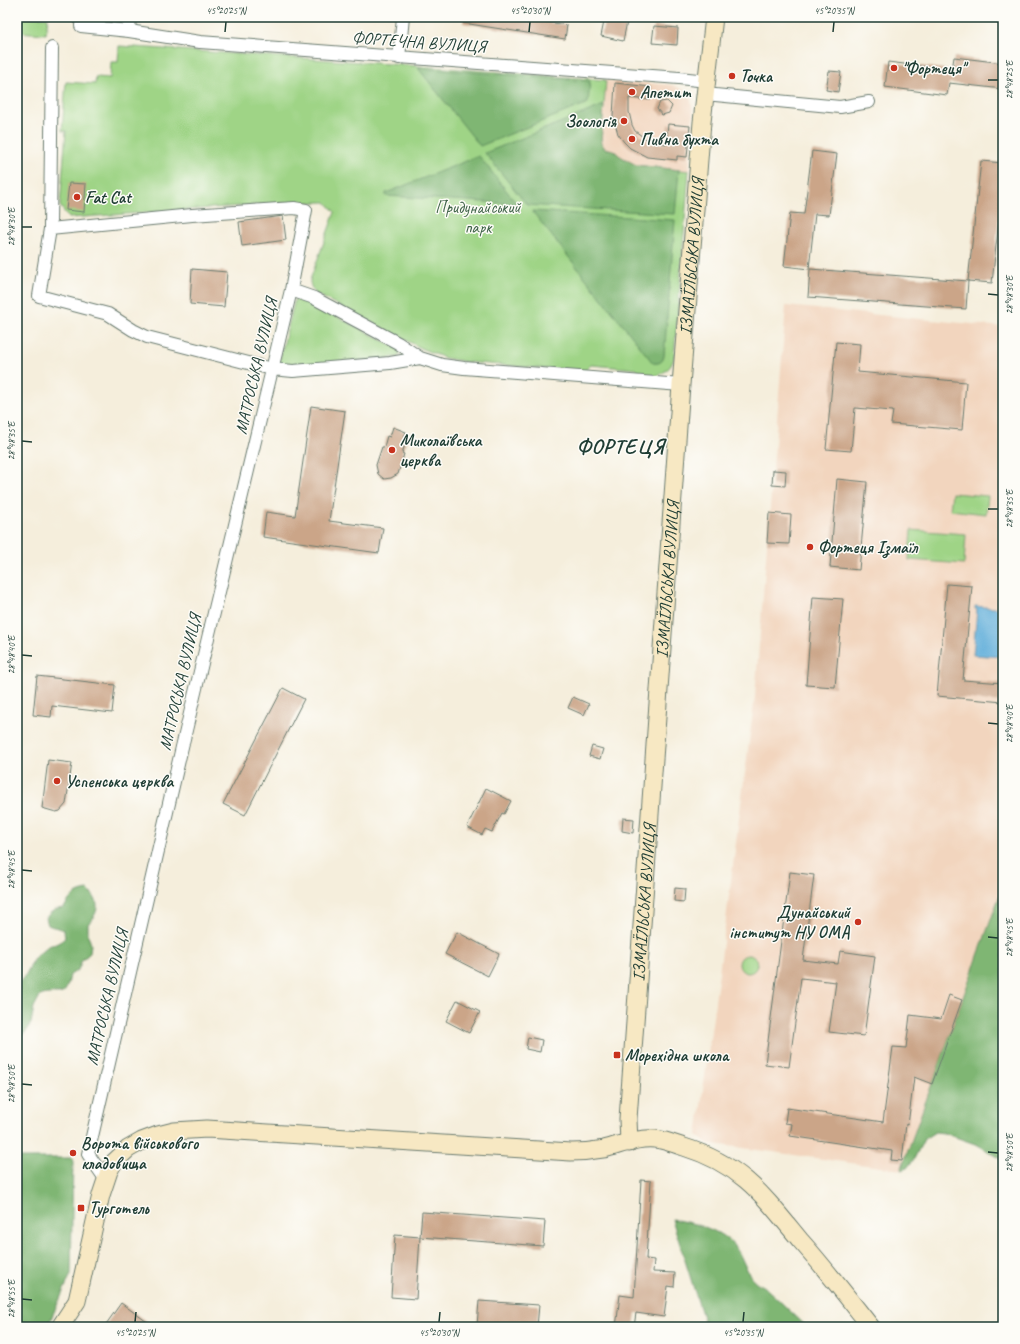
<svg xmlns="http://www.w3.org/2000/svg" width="1020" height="1344" viewBox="0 0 1020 1344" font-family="Caveat,sans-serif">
	<rect width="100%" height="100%" fill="#fdfcf7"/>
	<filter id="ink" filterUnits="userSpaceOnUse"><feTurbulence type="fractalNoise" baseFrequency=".025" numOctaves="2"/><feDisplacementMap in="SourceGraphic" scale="8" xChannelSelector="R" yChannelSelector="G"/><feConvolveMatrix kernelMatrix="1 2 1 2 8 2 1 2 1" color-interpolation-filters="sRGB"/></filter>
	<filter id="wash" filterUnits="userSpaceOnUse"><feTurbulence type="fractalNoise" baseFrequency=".012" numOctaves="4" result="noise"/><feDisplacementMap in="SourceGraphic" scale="16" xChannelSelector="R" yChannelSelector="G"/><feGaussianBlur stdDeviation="0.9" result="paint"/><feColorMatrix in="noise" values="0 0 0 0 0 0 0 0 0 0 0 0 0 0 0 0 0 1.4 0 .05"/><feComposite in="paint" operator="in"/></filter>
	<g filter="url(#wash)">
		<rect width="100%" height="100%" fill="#f5eedc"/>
		<path fill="#f2d5be" d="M 606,80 L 672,85 L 684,90 L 688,95 L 691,100 L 693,113 L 689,171 L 636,165 L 620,156 L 613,150 L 604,148 L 601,141 Z
			M 786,306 L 1003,327 L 1003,886 L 901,1170 L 707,1143 L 697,1135 L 721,958 L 755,696 Z"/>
		<path fill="#9fd486" stroke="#5f885d" d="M 17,17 L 48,17 L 46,34 L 17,32 Z
			M 119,46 L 405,65 L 606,80 L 601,141 L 604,148 L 613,150 L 620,156 L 636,165 L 689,171 L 674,358 C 671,372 655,379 642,375 L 636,369 L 591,365 L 584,372 L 466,362 L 445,358 L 425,350 L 316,294 C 312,289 310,286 310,280 L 335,212 L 326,202 L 284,203 L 69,218 L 60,206 L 66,131 L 62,131 L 66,82 L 95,84 L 96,77 L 110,78 L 111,62 L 118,62 Z
			M 297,298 L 302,298 L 397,348 C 400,352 400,354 398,357 L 288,368 L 281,364 L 279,362 L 295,299 Z
			M 952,493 L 988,496 L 986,514 L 950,510 Z
			M 911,530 L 966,534 L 964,564 L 909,560 Z
			M739 964a9 9 0 1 1 18 0a9 9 0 1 1-18 0Z"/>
		<path fill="#7fb673" stroke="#4f7a54" d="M 418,68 L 590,81 L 588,103 L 480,146 Z
			M 604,105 L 601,141 L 604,148 L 613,150 L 620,156 L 636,165 L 679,170 L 675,214 L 527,205 L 485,153 Z
			M 479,156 L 517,204 L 386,196 L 386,193 Z
			M 532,211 L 675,220 L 664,356 C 663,362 659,364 653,363 Z
			M 1003,886 L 1003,1160 L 978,1145 L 944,1133 L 935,1132 L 924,1139 L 914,1159 L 907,1168 L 901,1170 Z
			M 88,890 C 101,902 99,912 88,924 L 88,935 L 91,944 L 90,953 L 82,960 L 78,970 L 70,975 C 65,1004 58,989 40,996 L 34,1007 L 31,1023 L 26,1032 L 17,1039 L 17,985 L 27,973 L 34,958 L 48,946 L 59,943 L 65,938 L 64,930 C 58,927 54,928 48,925 L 46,918 C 51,911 55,909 64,908 C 71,896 75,892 88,890 Z
			M 17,1158 L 73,1158 L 71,1274 L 50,1321 L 46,1327 L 17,1327 Z
			M 672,1219 C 696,1224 725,1229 739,1253 C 744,1262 747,1274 756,1282 C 760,1285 765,1287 769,1291 C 782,1303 794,1315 807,1327 L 706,1327 Z"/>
		<path fill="#61aeda" stroke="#407687" d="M 975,606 L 1003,609 L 1003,657 L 973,655 L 977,609 L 975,609 Z"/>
		<g id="blocks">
			<path fill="#cba588" d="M 464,17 L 513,17 L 567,25 L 565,39 L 463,23 Z
				M 605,17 L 628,17 L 623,41 L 601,36 Z
				M 654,26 L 678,28 L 677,45 L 652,43 Z
				M 954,57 L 1003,63 L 1003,89 L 949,83 L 947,95 L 885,87 L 888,62 L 952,70 Z
				M 829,71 L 841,72 L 838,92 L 826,90 Z
				M 615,83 L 651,87 L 650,100 L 629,98 L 629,112 L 632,125 L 635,131 L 646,139 L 652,142 L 666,144 L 668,124 L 690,126 L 687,157 L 677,156 L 677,160 L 647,157 L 630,148 L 624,142 L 618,134 L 613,116 Z
				M 667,101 L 672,106 L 669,113 L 662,115 L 657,109 L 660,102 Z
				M 812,151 L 837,154 L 829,215 L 815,214 L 809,269 L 784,266 L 790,213 L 804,214 Z
				M 981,161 L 1003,163 L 1003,182 L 992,283 L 968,281 Z
				M 69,183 L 86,184 L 84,212 L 66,210 Z
				M 283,216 L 286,240 L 242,246 L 239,222 Z
				M 192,269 L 227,272 L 224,307 L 190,304 Z
				M 810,269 L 968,281 L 966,309 L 808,297 Z
				M 836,342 L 860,344 L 858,372 L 966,382 L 962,430 L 891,424 L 893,411 L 855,408 L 851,451 L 826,449 Z
				M 311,406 L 345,411 L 329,521 L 383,528 L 379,553 L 263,537 L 266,512 L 295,516 Z
				M 393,427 L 406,432 L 403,441 L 406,442 L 402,453 L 404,454 L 398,474 L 391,478 L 384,479 L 378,474 L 376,465 L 382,447 L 384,447 L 387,436 L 390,437 Z
				M 773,470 L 786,471 L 785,486 L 772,485 Z
				M 837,479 L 867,482 L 859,570 L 830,567 Z
				M 769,513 L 791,515 L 789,544 L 767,543 Z
				M 947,584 L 972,586 L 963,680 L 1003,683 L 1003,702 L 937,696 Z
				M 813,597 L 843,599 L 835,687 L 806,685 Z
				M 37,676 L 115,685 L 112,713 L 52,706 L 51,717 L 33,715 Z
				M 283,688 L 304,699 L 245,815 L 223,804 Z
				M 573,697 L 589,704 L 584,715 L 568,708 Z
				M 592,746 L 603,749 L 600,759 L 589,756 Z
				M 48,760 L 72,763 L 66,804 L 60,811 L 56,812 L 42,808 Z
				M 486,788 L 511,801 L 504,814 L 502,813 L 492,832 L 485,829 L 482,835 L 467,827 Z
				M 623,818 L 634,819 L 633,833 L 622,831 Z
				M 790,872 L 814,875 L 803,960 L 838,964 L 840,951 L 875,956 L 864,1036 L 829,1032 L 836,982 L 801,978 L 789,1067 L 765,1064 Z
				M 675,888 L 685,889 L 684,902 L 674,901 Z
				M 457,932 L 499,954 L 488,976 L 445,954 Z
				M 949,995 L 962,1000 L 932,1084 L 914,1077 L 908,1125 L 906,1124 L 902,1161 L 891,1160 L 892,1151 L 790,1136 L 792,1124 L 785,1123 L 787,1108 L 883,1122 L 893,1047 L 906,1048 L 910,1015 L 941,1019 Z
				M 457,1000 L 480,1012 L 469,1033 L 446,1021 Z
				M 528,1037 L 542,1040 L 540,1052 L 526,1049 Z
				M 641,1180 L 651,1181 L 646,1259 L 654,1260 L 653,1272 L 675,1273 L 674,1287 L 668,1286 L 664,1317 L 636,1313 L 634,1327 L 616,1327 L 620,1295 L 634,1297 Z
				M 422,1212 L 545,1221 L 543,1246 L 420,1237 Z
				M 395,1235 L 420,1237 L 416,1299 L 391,1297 Z
				M 479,1301 L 539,1305 L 537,1327 L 496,1327 L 477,1326 Z
				M 121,1303 L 154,1327 L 104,1327 Z"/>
		</g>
	</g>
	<g filter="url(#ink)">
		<use href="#blocks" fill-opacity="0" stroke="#6a7b6f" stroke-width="1"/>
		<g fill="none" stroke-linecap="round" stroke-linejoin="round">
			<defs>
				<path id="street" d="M 82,17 L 81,26 L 129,31 L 200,42 L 679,78 L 707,81
					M 129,31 L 130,17
					M 52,48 L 50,229 L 39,296 L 108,314 L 133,330 L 147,337 L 272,369 L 293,371 L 390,363 L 420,358
					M 399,58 L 403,17
					M 705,94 L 840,107 L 869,102
					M 50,229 L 192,215 L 294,208 L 306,210 L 291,290 L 182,747 L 88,1154 L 106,1180
					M 291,290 L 314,298 L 398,343 L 420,358 L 442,365 L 464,368 L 681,385"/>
				<g id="secondary">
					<path id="s1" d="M 629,1143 L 628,1119 L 681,385 L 702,122 L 714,17"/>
					<path d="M 60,1327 L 77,1301 L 101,1195 L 109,1171 L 114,1162 L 128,1149 L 142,1141 L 158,1135 L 174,1131 L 207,1129 L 571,1152 C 582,1152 593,1151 604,1149 C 621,1145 638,1137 655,1139 C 665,1140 674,1144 684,1147 C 742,1165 763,1195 800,1240 C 825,1268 848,1298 871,1327"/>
				</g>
			</defs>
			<use href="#street" stroke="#6a7b6f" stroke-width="14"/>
			<use href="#secondary" stroke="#6a7b6f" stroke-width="19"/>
			<use href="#street" stroke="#fff" stroke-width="12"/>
			<use href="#secondary" stroke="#f7e8c3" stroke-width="17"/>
		</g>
	</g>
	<path fill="none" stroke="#1f3d34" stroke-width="1.5" d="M 225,32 L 226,22M 529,32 L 530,22M 833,32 L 834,22M 988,80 L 998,80M 22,227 L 32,227M 988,294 L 998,295M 22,441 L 32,442M 988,509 L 998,509M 22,655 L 32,656M 988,723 L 998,724M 22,870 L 32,871M 988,937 L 998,938M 22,1084 L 32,1085M 988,1152 L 998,1153M 22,1299 L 32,1300M 135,1322 L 136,1312M 439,1322 L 440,1312M 743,1322 L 744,1312"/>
	<g fill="#c8321e" stroke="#fdfcf7" stroke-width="1.5">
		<circle cx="894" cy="68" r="4"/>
		<circle cx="732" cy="76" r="4"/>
		<circle cx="632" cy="92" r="4"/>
		<circle cx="624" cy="121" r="4"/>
		<circle cx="632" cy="139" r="4"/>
		<circle cx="77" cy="197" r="4"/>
		<circle cx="392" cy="450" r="4"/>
		<circle cx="810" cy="547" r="4"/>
		<circle cx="57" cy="781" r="4"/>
		<circle cx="858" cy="922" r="4"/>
		<rect x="613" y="1051" width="8" height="8" rx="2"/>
		<circle cx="73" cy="1153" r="4"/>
		<rect x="77" y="1204" width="8" height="8" rx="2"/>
	</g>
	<g text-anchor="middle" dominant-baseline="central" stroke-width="3" stroke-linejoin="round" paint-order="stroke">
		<g font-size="17" fill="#1f3d34" stroke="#fdfcf7">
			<text transform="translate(419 42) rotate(4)">ФОРТЕЧНА ВУЛИЦЯ</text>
			<text stroke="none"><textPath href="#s1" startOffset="889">ІЗМАЇЛЬСЬКА ВУЛИЦЯ</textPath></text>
			<text transform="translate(256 366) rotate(-77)">МАТРОСЬКА ВУЛИЦЯ</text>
			<text stroke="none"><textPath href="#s1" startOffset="565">ІЗМАЇЛЬСЬКА ВУЛИЦЯ</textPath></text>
			<text transform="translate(180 682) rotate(-77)">МАТРОСЬКА ВУЛИЦЯ</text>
			<text stroke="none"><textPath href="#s1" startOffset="241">ІЗМАЇЛЬСЬКА ВУЛИЦЯ</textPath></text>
			<text transform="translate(107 997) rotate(-77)">МАТРОСЬКА ВУЛИЦЯ</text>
		</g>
		<g font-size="17" font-weight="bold" fill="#1f3d34" stroke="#fdfcf7" text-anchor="start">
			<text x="902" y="68">"Фортеця"</text>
			<text x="740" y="76">Точка</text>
			<text x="640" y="92">Апетит</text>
			<text x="616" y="121" text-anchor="end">Зоологія</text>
			<text x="640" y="139">Пивна бухта</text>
			<text x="85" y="197">Fat Cat</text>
			<text x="400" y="440">Миколаївська<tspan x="400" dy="20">церква</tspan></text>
			<text x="818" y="547">Фортеця Ізмаїл</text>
			<text x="65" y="781">Успенська церква</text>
			<text x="850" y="912" text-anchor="end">Дунайський<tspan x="850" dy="20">інститут НУ ОМА</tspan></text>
			<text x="625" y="1055">Морехідна школа</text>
			<text x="81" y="1143">Ворота військового<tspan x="81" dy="20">кладовища</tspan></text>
			<text x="89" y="1208">Турготель</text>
		</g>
		<g font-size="17" fill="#3f6348" stroke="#fdfcf7">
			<text x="478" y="207">Придунайський<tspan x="478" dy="20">парк</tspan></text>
		</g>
		<g font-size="21" font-weight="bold" letter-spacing="1" fill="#1f3d34" stroke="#fdfcf7">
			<text x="621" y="446">ФОРТЕЦЯ</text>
		</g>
	</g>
	<rect width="1020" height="1344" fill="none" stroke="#fdfcf7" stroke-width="44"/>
	<rect x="22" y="22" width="976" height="1300" fill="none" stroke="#1f3d34" stroke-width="1.5"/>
	<g font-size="10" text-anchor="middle" fill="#1f3d34">
		<text x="226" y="14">45°20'25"N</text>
		<text x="530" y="14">45°20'30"N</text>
		<text x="834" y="14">45°20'35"N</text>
		<text transform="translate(1009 80) rotate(-90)" y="4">28°48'25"E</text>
		<text transform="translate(11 227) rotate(-90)" y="4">28°48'30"E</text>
		<text transform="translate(1009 295) rotate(-90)" y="4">28°48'30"E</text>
		<text transform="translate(11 441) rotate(-90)" y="4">28°48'35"E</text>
		<text transform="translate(1009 509) rotate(-90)" y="4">28°48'35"E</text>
		<text transform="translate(11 655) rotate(-90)" y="4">28°48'40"E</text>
		<text transform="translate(1009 724) rotate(-90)" y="4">28°48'40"E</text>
		<text transform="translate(11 870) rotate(-90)" y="4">28°48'45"E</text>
		<text transform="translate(1009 938) rotate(-90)" y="4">28°48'45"E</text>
		<text transform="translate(11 1084) rotate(-90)" y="4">28°48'50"E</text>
		<text transform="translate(1009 1153) rotate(-90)" y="4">28°48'50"E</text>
		<text transform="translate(11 1299) rotate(-90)" y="4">28°48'55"E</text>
		<text x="135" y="1336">45°20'25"N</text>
		<text x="439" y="1336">45°20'30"N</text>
		<text x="743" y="1336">45°20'35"N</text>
	</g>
</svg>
